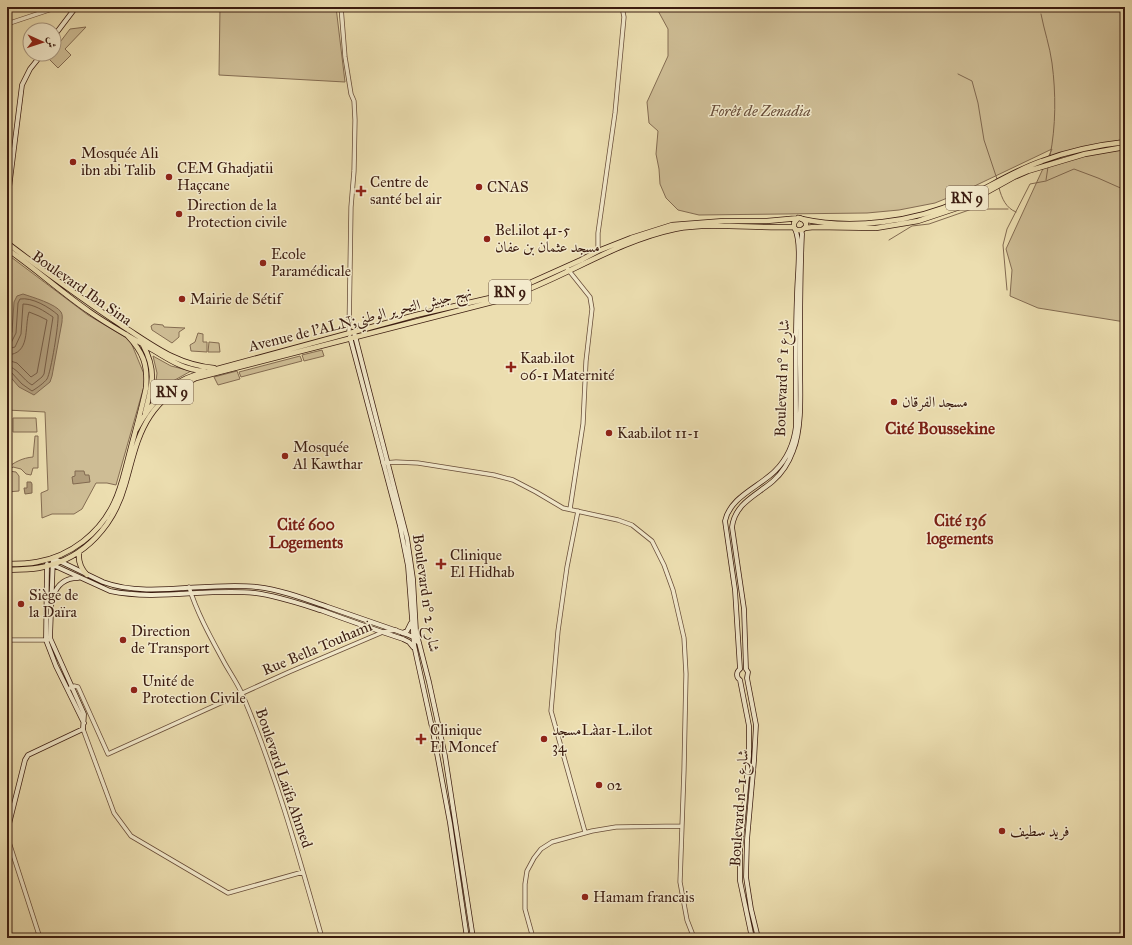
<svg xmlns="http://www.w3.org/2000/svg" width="1132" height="945" viewBox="0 0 1132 945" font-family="'IM FELL Great Primer',Amiri,serif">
	<rect width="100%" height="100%" fill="#ecdeb0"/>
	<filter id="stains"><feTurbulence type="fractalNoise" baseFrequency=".005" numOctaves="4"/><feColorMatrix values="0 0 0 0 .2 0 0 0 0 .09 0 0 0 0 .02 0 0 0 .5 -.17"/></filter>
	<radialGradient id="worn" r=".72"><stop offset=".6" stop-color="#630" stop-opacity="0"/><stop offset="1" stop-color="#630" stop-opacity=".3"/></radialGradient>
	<path fill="#cebd95" stroke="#846c52" d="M 220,7 L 336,7 L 345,82 L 219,75 Z
		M 656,7 L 1125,7 L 1125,322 L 1038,308 L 1010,296 L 1012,270 L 1006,249 L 1052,149 L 962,192 L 935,203 L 899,210 L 867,213 L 699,215 L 678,210 L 666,198 L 660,184 L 659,169 L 656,154 L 658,131 L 649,123 L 647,102 L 668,56 L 668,29 Z
		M 86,27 L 65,49 L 71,55 L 58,68 L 48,58 L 51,54 L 54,54 L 54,50 L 70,29 Z
		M 7,254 L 88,315 L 130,340 L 146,379 L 116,485 L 107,483 L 96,483 L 82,509 L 74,514 L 52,514 L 42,518 L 41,493 L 48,490 L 45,412 L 7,410 Z
		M 154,324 L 163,325 L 164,327 L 185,328 L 179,332 L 179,337 L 172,343 L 152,330 L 151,326 Z
		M 198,333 L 203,334 L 203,342 L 207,342 L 207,352 L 191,351 L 190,345 L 195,342 Z
		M 209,342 L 219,343 L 220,352 L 208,352 Z
		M 322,350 L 324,356 L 304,361 L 302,355 Z
		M 153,356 L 171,366 L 191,371 L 173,381 L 154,399 L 157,373 Z
		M 300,356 L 302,361 L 241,377 L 239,372 Z
		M 237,371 L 240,379 L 218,385 L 214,377 Z
		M 7,412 L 10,412 L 11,432 L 7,433 Z
		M 13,418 L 36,418 L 37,432 L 13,432 Z
		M 35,436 L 38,436 L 38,468 L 33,468 L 31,475 L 26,474 L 21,469 L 13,467 L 9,471 L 16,472 L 19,476 L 19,491 L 7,492 L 7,468 C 15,462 22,458 33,457 Z"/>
	<path fill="#b09c7a" stroke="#816950" d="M 23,294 C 32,297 56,304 61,312 C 63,315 62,319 62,322 L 52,376 L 50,382 L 34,395 L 19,387 L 7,373 L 7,343 L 12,332 L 14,302 L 17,296 Z
		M 75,471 L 84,471 L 85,475 L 89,475 L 90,482 L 73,484 L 72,477 L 75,476 Z
		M 27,482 L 31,482 L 32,484 L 32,493 L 25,494 L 24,488 L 27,488 Z"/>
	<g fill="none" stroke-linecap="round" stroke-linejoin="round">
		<path stroke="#765c45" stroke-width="1" d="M 7,344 L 11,343 L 16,333 L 18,303 L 20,299 C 32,297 49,307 58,315 C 59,323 51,372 47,379 C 44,383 37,388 32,391 L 22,384 L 11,372 L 7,371
			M 7,349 L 15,347 L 21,334 L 23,304 C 34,304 44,311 53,317 L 44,374 L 42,377 L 32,385 C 23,380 17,367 7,366
			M 7,355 C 31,354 24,328 29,312 L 39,316 L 47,320 L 37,373 L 31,377 L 17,363 L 7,360"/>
		<path stroke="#816950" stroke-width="1" d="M 1041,14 C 1044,30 1050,47 1052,63 C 1056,93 1056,126 1050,156
			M 958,74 L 972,81 L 978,103 L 984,140 L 997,179
			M 1046,180 L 1048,167
			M 999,188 C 1002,199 1006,208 1016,212
			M 889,240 L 912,226 L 929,224 L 972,209 L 1008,209
			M 1007,290 L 1003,245 L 1007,229 L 1030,184 L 1046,181 L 1074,169 L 1098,178 L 1125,190"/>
		<defs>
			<path id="tertiary" d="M 341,7 L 345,57 L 351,94 L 354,101 L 355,120 L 354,171 L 351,207 L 349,333
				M 7,24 L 58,7
				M 598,251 L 598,233 L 615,113 L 624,17 L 622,7
				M 566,267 L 590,297 L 592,309 L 586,361 L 583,424 L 570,509
				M 383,463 L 396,462 L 418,463 L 494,475 L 513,480 L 536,492 L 563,508 L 618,520 L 632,525 L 652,541 L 664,565 L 673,590 L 684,638 L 686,674 L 684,770 L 680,882 L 687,920 L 694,938
				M 578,511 L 567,567 L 558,631 L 551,711 L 585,832
				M 189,587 C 197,613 211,638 224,662 C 230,673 238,684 243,696 C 276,774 299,857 322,938
				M 7,640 L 48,640
				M 70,688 L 74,686 L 78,687 L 108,754 L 289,672 L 383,632 L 396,630
				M 83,729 L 114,813 L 131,836 L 228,893 L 303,872
				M 7,836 L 40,938
				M 533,938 L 525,909 L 525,884 L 527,871 L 534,858 L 541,849 L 552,842 L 592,831 L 616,827 L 682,826"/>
			<path id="secondary" d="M 54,36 L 76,7
				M 7,204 L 22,85 L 30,69 L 42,54
				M 354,332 L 407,538 L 413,579 L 416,631 L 429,682 L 445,756 L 473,938
				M 350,337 L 400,526 L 408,566 L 414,645 L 433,732 L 450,823 L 467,938
				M 47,564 L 46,640 L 56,666 L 84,723
				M 53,565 L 110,591 C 158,601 207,588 255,593 C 279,596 301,604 323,611 C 350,621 376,630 403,639 L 409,642 L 413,647
				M 53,597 C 57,584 65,578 78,578
				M 402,633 L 407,631 L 411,623
				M 740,669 L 735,590 L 725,521 C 730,497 759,487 775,471 C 787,459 794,443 796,426 C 796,382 795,339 797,295 C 797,277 802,245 795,229
				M 740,669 C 736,672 736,677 740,680 L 749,726 L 749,756 L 740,851 L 740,881 L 752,938
				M 7,832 L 25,760 L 28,755 L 83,729 L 84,714 L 50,638 L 53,558 L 103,582 C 148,599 208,581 257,587 C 282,590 305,599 328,607 C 354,616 380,625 406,634 L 413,637 L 418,642
				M 758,938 L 751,909 L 746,877 L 747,840 L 754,761 L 756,725 L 747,678 L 748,672 L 746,669 L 744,609 L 732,527 C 735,503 757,495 773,481 C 782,473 789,462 793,451 C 803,427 800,388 800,361 C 800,319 800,276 802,234 L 801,230"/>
			<path id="primary" d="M 7,243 C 44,271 82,299 121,325 C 151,344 176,365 214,368
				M 7,249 C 36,269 62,293 90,312 C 110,326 132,338 153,350 C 170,360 184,370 204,371
				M 143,345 C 157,371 152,386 145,413
				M 136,430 C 149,405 167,384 195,375 L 416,315 L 503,295 L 581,260 L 598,251 L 631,238 L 672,225 L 724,221 L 767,221 L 800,218 L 804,220 L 806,223 L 806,227 L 802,230 L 796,230 L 794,227 L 794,223 L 798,218
				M 79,552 C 78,561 80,568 87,575
				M 7,564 C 17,564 28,564 37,562 C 71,556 100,533 114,503 C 121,489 124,474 128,459 C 134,435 141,412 146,388 C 148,364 143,352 127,335
				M 7,570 C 19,569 32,570 43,567 C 85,558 114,525 125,485 C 132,462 136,437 150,416 C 162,398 177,387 196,378 L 500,300 C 560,281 613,242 675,229 C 714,222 755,229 794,227"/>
			<path id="trunk" d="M 802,219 C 851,230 915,222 960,201 C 988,188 1013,171 1042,161 C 1069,151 1097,145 1125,142
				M 805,228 L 814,227 L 876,228 L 918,221 L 960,207 L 1014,177 L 1028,171 L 1085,154 L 1125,147"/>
		</defs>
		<use href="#tertiary" stroke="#674c38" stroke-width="5"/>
		<use href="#secondary" stroke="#3b1c10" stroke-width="5.5"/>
		<use href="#primary" stroke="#3b1c10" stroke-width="6"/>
		<use href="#trunk" stroke="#3b1c10" stroke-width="6"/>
		<use href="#tertiary" stroke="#f3eacc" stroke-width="3.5"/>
		<use href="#secondary" stroke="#f3eacc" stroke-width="4"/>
		<use href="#primary" stroke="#ecdeb0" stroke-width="4.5"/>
		<use href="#trunk" stroke="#ecdeb0" stroke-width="4.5"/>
	</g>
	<g fill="#8f2418" stroke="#f3eacc" stroke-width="1.5">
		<circle cx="73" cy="162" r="4"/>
		<circle cx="169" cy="177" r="4"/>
		<circle cx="479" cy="187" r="4"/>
		<path d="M359 185h4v4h4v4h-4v4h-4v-4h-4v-4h4z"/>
		<circle cx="179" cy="214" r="4"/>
		<circle cx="487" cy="239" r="4"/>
		<circle cx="263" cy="263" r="4"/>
		<circle cx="182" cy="299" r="4"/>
		<path d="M509 361h4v4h4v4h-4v4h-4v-4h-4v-4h4z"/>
		<circle cx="894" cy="402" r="4"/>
		<circle cx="609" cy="433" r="4"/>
		<circle cx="285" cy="456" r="4"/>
		<path d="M439 558h4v4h4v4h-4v4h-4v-4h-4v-4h4z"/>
		<circle cx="21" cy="604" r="4"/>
		<circle cx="123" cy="640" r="4"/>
		<circle cx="134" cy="690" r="4"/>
		<path d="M419 733h4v4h4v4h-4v4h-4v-4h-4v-4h4z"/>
		<circle cx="544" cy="739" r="4"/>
		<circle cx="599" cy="785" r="4"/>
		<circle cx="1002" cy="831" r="4"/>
		<circle cx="585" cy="897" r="4"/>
	</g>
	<g text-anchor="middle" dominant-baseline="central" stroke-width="3" stroke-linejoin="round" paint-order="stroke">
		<g fill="#f3eacc" stroke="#725a48" stroke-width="1">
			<rect x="946" y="186" width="42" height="24" rx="3"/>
			<rect x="489" y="280" width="42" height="24" rx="3"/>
			<rect x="151" y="380" width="42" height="24" rx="3"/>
		</g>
		<g font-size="14" font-weight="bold" fill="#3b1c10">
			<text x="967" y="198">RN 9</text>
			<text x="510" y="292">RN 9</text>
			<text x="172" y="392">RN 9</text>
		</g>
		<g font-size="15" font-style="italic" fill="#674c38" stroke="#f3eacc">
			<text x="760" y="111">Forêt de Zenadia</text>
		</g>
		<g font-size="15" fill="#3b1c10" stroke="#f3eacc" text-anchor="start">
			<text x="81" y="153">Mosquée Ali<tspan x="81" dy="17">ibn abi Talib</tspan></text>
			<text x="177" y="168">CEM Ghadjatii<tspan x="177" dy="17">Haçcane</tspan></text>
			<text x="370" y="182">Centre de<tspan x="370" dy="17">santé bel air</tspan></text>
			<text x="487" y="187">CNAS</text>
			<text x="187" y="205">Direction de la<tspan x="187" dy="17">Protection civile</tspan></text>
			<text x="495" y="230">Bel.ilot 41-5<tspan x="495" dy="17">مسجد عثمان بن عفان</tspan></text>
			<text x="271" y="254">Ecole<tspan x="271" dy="17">Paramédicale</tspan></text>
			<text x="190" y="299">Mairie de Sétif</text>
			<text x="520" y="358">Kaab.ilot<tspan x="520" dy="17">06-1 Maternité</tspan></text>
			<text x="902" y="402">مسجد الفرقان</text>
			<text x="617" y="433">Kaab.ilot 11-1</text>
			<text x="293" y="447">Mosquée<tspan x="293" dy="17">Al Kawthar</tspan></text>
			<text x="450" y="555">Clinique<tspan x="450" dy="17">El Hidhab</tspan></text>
			<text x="29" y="595">Siège de<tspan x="29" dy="17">la Daïra</tspan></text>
			<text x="131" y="631">Direction<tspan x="131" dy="17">de Transport</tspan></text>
			<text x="142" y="681">Unité de<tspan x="142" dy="17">Protection Civile</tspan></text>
			<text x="430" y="730">Clinique<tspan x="430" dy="17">El Moncef</tspan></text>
			<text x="552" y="730">مسجدLàa1-L.ilot<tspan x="552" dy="17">34</tspan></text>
			<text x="607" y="785">o2</text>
			<text x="1010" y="831">فريد سطيف</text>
			<text x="593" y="897">Hamam francais</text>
		</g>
		<g font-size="15" fill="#3b1c10" stroke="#f3eacc">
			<text transform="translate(82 288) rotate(35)">Boulevard Ibn Sina</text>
			<text transform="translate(360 319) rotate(-14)">Avenue de l'ALN;نهج جيش التحرير الوطني</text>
			<text transform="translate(782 378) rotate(-88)">Boulevard n° شارع 1</text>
			<text transform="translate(426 593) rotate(82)">Boulevard n° شارع 2</text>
			<text transform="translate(317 648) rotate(-23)">Rue Bella Touhami</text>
			<text transform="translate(284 778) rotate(71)">Boulevard Laïfa Ahmed</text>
			<text transform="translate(739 808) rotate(-86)">Boulevard n° شارع 1</text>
		</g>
		<g font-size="16" font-weight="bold" fill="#7a1f14" stroke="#f3eacc">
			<text x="960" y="520">Cité 136<tspan x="960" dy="18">logements</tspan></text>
			<text x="306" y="524">Cité 600<tspan x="306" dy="18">Logements</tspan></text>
		</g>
		<g font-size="17" font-weight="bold" fill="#7a1f14" stroke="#f3eacc">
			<text x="940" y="428">Cité Boussekine</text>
		</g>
	</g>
	<rect width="1132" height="945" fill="none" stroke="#ecdeb0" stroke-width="24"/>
	<rect x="8" y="8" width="1116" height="929" fill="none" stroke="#3b1c10" stroke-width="2"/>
	<rect x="12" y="12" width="1108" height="921" fill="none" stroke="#3b1c10"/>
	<g transform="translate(42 42) rotate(93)"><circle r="19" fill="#f3eacc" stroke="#a99881"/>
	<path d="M0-3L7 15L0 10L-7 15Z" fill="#8f2418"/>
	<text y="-6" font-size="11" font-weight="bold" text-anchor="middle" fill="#3b1c10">ش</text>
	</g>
	<rect width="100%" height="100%" filter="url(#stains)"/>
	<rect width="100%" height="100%" fill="url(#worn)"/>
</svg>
